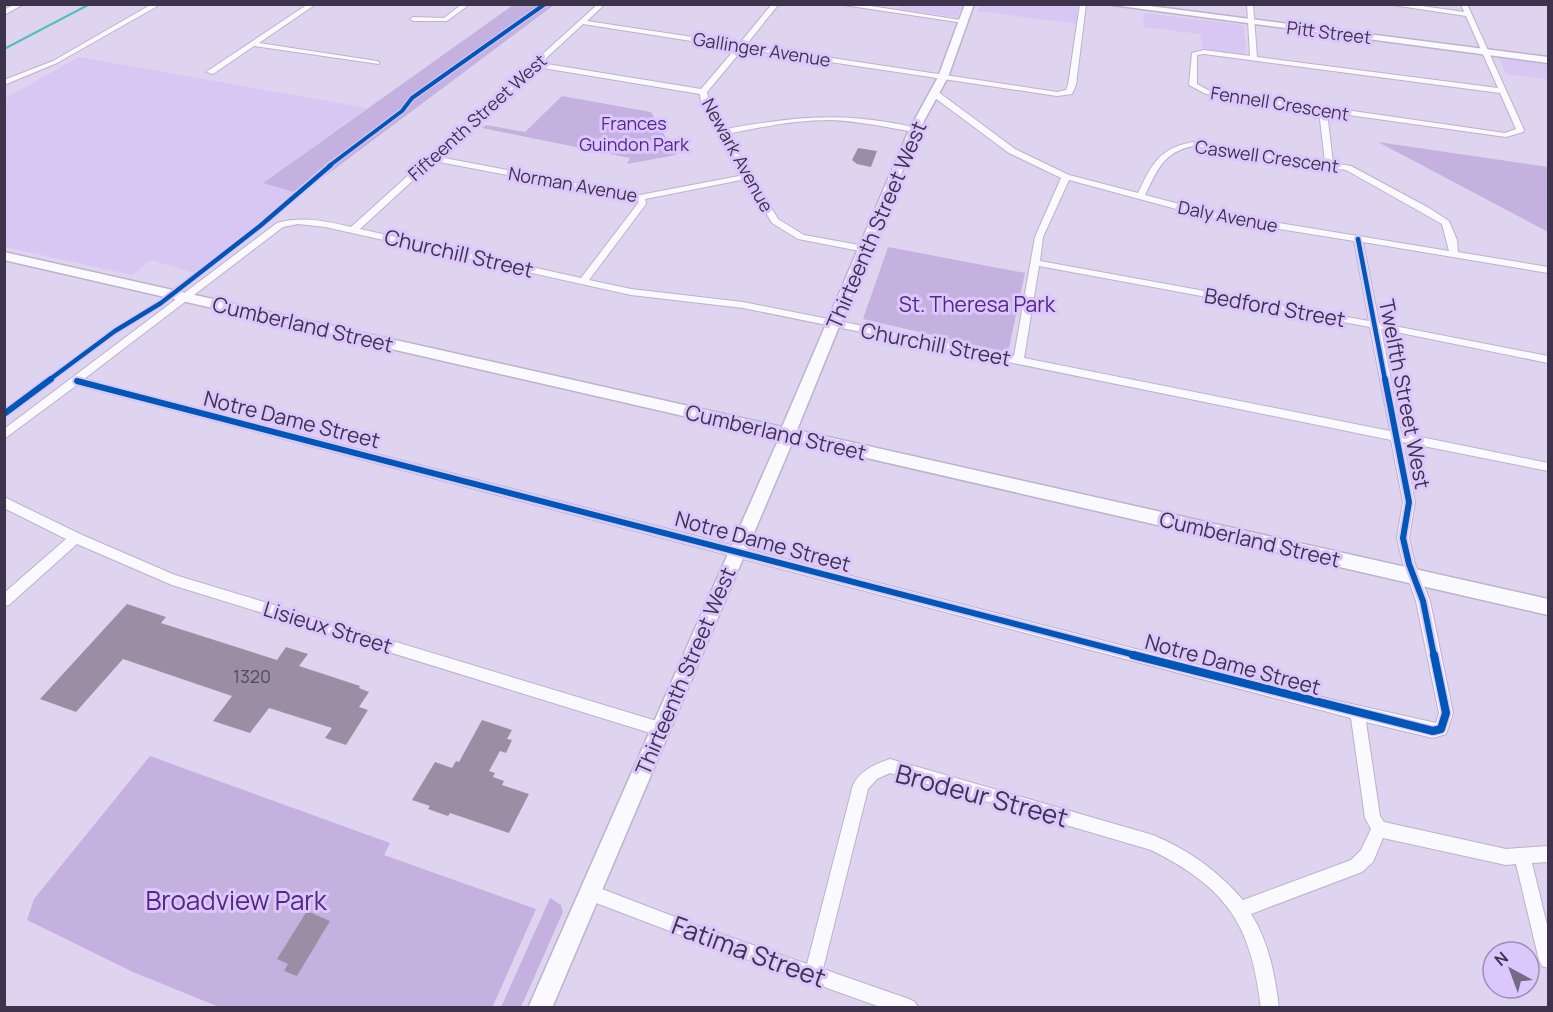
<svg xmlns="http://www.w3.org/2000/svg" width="1553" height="1012" viewBox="0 0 1553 1012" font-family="Manrope,sans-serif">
	<rect width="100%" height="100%" fill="#dfd4f0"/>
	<path fill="#d8c7f3" d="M 899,5 L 899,4 L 962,5 L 957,17 L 897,9 Z
		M 980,5 L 1074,5 L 1077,7 L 1077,24 L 977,11 Z
		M 1144,13 L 1244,25 L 1246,54 L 1203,50 L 1200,34 L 1143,27 Z
		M 79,57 L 367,108 L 264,182 L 301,194 L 199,275 L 152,260 L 132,275 L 5,247 L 4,99 Z
		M 1499,58 L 1548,64 L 1548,80 L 1506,74 Z"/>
	<path fill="#c4b1df" d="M 513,5 L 554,5 L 301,194 L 263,183 Z
		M 562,96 L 651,112 L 676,155 L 627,164 L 630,158 L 482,128 L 486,125 L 525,132 Z
		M 1378,142 L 1548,167 L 1548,232 Z
		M 888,247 L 1025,273 L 1009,348 L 1001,351 L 863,319 Z
		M 150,756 L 390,843 L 384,855 L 536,909 L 492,1008 L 219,1007 L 133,972 L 27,920 L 34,899 Z
		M 550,898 L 561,905 L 563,912 L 521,1007 L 501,1007 Z"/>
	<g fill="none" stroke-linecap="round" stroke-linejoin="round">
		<path stroke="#51c0bd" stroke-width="2" d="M 4,49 L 90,4"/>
	</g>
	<path fill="#9b8ea4" d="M 858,148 L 877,151 L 871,167 L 857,164 L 852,160 Z
		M 127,604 L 166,617 L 161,623 L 277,660 L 286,647 L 308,654 L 299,666 L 360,686 L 359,688 L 369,692 L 359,707 L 368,710 L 346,745 L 325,738 L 332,728 L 269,708 L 250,733 L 213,721 L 232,696 L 123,659 L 76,712 L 40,699 Z
		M 482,720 L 512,730 L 507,739 L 512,740 L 506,753 L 500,751 L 489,771 L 495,773 L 493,777 L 504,781 L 502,785 L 529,794 L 509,833 L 450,813 L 448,816 L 428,809 L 430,806 L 412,800 L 435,762 L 452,768 L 456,761 L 459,762 Z
		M 307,911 L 330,921 L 297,976 L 284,971 L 288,964 L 277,959 Z"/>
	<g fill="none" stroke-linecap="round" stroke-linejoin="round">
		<defs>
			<path id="minor" d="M 15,4 L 24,4 L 4,15 L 4,10 Z
				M 152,4 L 161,4 L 57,63 L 4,85 L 4,80 L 53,61 Z
				M 308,4 L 316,4 L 259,43 L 377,61 L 379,62 L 379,64 L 254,46 L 213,74 L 206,72 Z
				M 462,4 L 470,4 L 447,21 L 413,21 L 410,19 L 413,17 L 444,18 Z
				M 598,4 L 605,4 L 587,21 L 739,44 L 772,4 L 779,4 L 746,45 L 1057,92 L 1066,90 L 1068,85 L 1080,4 L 1086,4 L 1076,85 L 1072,94 L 1057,96 L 743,49 L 707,92 L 709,102 L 725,129 C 782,119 829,112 887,122 C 897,124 910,125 918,130 L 914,132 C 886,127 858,121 830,120 C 796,120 761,127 727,134 L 778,219 L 804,235 L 865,246 L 870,249 L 865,252 L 798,239 L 772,223 L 746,179 L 645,199 L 646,204 L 589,280 L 631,289 L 743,302 L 1014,356 L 1035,237 L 1061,178 L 1009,153 L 931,95 L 931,91 L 937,91 L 1015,149 L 1069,175 L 1138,193 C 1152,164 1159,148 1193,142 L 1325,162 L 1319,111 L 1206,94 L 1189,85 L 1192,53 L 1204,50 L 1250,56 L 1247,4 L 1253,4 L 1257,57 L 1498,88 L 1466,16 L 1386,4 L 1408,4 L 1464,12 L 1461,4 L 1467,4 L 1524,130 L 1523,132 L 1506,137 L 1327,112 L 1333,163 L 1351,166 L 1429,208 L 1449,221 L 1457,240 L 1458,252 L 1548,267 L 1548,273 L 1363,242 L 1379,323 L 1548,356 L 1548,363 L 1381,329 L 1401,433 L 1548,463 L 1548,471 L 1403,442 L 1415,502 L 1409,538 L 1415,564 L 1430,601 L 1453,713 L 1446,734 L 1433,738 L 1366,722 L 1380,816 L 1384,822 L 1506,849 L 1548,846 L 1548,862 L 1532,863 L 1548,929 L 1548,968 L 1542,966 L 1539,960 L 1516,864 L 1506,865 L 1383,838 L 1373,862 L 1362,872 L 1251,914 C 1269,942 1275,975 1279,1008 L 1261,1008 C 1251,924 1227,888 1151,850 L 890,773 L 877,779 L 868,789 L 823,969 L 909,999 L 915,1002 L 918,1008 L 883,1008 L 696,941 L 583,898 L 581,892 L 583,886 L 589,884 L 696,925 L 807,964 L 853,785 C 860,770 876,764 890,759 L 1153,835 C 1189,850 1218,871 1243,900 L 1351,860 L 1361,850 L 1371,829 L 1365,818 L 1351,718 L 77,385 L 4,439 L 4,429 L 277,223 C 303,216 325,221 351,227 ZM 583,24 L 736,48 L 701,89 L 541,63 ZM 1204,54 L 1500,93 L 1516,129 L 1505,133 L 1208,90 L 1197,84 L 1197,55 ZM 537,67 L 700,94 L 701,102 L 744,175 L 640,195 L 439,157 ZM 1193,146 L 1346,170 L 1442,224 L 1449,251 L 1206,211 L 1145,195 C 1157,171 1163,152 1193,146 ZM 434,161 L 637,200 L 639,202 L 581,278 L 360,229 ZM 1069,180 L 1206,217 L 1354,241 L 1369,321 L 1040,261 L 1043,237 ZM 298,224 L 325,227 L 631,295 L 743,308 L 1391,440 L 1403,502 L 1397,538 L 1403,564 L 1416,601 L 1439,713 L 1436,723 L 1338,701 L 84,379 L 283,227 ZM 1039,266 L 1370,327 L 1390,431 L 1024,358 Z
				M 837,4 L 858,4 L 967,21 L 964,23 Z
				M 4,497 L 80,534 L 175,575 L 660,722 L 665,724 L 667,729 L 665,734 L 660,736 L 172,585 L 77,544 L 9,605 L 4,606 L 4,593 L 66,539 L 4,508 Z"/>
			<path id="tertiary" d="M 965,4 L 974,4 L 948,77 L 919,130 L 797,430 L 1548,599 L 1548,615 L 793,441 L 552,1008 L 528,1008 L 779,438 L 4,260 L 4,252 L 782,427 L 909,130 L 938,77 Z
				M 1105,4 L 1134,4 L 1548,57 L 1548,63 Z"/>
		</defs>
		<use href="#minor" stroke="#bcb2cb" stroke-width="2"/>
		<use href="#tertiary" stroke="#bcb2cb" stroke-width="3"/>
		<use href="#minor" fill="#faf9fd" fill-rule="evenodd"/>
		<use href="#tertiary" fill="#faf9fd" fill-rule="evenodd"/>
		<defs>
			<path id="cycleway-far3" d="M 329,166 L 402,111 L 412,98 L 545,4"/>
			<path id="cycleway-far2" d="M 1358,239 L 1385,380
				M 49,380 L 115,331 L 161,303 L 260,226 L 331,165"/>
			<path id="cycleway-far1" d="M 1385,379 L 1409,502 L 1403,538 L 1409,564 L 1423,601 L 1434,656
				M 77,381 L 1139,656
				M 4,414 L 51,379"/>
			<path id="cycleway" d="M 1133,655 L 1433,731 L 1441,729 L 1446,713 L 1434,655"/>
		</defs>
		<use href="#cycleway-far3" stroke="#dcc7fd" stroke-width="6"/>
		<use href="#cycleway-far2" stroke="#dcc7fd" stroke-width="8"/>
		<use href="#cycleway-far1" stroke="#dcc7fd" stroke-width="10"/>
		<use href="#cycleway" stroke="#dcc7fd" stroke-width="11"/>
		<use href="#cycleway-far3" stroke="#0057b8" stroke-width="4"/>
		<use href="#cycleway-far2" stroke="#0057b8" stroke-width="4.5"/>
		<use href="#cycleway-far1" stroke="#0057b8" stroke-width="6"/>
		<use href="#cycleway" stroke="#0057b8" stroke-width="8"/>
	</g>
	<g text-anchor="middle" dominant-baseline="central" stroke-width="6" stroke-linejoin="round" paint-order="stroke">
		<g font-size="18" fill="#3d334d" stroke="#dcc7fd">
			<text transform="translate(1329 32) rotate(7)">Pitt Street</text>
			<text transform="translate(762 49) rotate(9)">Gallinger Avenue</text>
			<text transform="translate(1280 103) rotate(9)">Fennell Crescent</text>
			<text transform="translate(477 117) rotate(-42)">Fifteenth Street West</text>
			<text transform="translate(738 155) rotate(61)">Newark Avenue</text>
			<text transform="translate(1267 156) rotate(8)">Caswell Crescent</text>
			<text transform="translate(573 184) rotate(10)">Norman Avenue</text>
			<text transform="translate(1228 216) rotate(11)">Daly Avenue</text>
		</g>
		<g font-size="18" fill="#562686" stroke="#dcc7fd">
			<text x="634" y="123">Frances<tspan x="634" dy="21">Guindon Park</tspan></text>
		</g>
		<g font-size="18" fill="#544a63">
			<text x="252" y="676">1320</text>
		</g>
		<g font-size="21" fill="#3d334d" stroke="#dcc7fd">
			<text transform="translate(876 225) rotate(-67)">Thirteenth Street West</text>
			<text transform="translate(459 253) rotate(13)">Churchill Street</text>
			<text transform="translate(1275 307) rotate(10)">Bedford Street</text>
			<text transform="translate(303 324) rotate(13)">Cumberland Street</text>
			<text transform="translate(936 344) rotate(11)">Churchill Street</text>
			<text transform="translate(1405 394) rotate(79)">Twelfth Street West</text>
			<text transform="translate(292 419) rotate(14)">Notre Dame Street</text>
			<text transform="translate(776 432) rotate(13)">Cumberland Street</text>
			<text transform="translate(1250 539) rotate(13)">Cumberland Street</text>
			<text transform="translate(763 541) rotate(15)">Notre Dame Street</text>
			<text transform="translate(328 627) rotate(17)">Lisieux Street</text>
			<text transform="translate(1233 664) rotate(15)">Notre Dame Street</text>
			<text transform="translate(685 671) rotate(-67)">Thirteenth Street West</text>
		</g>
		<g font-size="21" fill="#562686" stroke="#dcc7fd">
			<text x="977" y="304">St. Theresa Park</text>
		</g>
		<g font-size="26" fill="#3d334d" stroke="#dcc7fd">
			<text transform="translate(982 795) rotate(15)">Brodeur Street</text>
			<text transform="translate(749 951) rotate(20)">Fatima Street</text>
		</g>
		<g font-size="26" fill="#562686" stroke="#dcc7fd">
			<text x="236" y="900">Broadview Park</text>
		</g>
	</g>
	<rect width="1553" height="1012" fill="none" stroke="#3d334d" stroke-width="12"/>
	<g transform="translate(1511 970) rotate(319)"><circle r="28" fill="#dcc7fd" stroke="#9c8cb7" stroke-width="1.5"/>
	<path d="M0-4.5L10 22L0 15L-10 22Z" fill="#766b86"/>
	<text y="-9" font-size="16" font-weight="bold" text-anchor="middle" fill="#3d334d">N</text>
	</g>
</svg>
